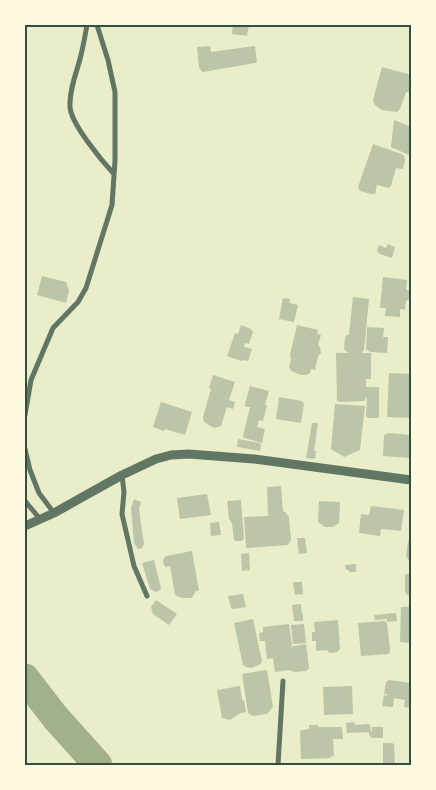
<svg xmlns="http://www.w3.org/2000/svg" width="436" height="790" viewBox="0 0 436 790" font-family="'Fira Sans',sans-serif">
	<rect width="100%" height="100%" fill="#e9edc9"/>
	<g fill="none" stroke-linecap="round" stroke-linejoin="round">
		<path stroke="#a3b18a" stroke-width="29" d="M 25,678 L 55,717 L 98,765"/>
	</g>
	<path fill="#bcc5a7" d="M 233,25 L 249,25 L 247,36 L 232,34 Z
		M 210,46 L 211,52 L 255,46 L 257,62 L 255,63 L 203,72 L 201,71 L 199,67 L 197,47 Z
		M 382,67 L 411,75 L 411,93 L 406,92 L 400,109 L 397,112 L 382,110 L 375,105 L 373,100 Z
		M 394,120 L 411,127 L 411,156 L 391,147 Z
		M 373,144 L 404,155 L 405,161 L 403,169 L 396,168 L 391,186 L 389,188 L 377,185 L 375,194 L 371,194 L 360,191 L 358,187 Z
		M 388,244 L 395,247 L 392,258 L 380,254 L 377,251 L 379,245 L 386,248 Z
		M 42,276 L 66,282 L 69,291 L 66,303 L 37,295 Z
		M 383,277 L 407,280 L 406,290 L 409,290 L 410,292 L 410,299 L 406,301 L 405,310 L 400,309 L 400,317 L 385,316 L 386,308 L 380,308 Z
		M 353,297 L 369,299 L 364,350 L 362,353 L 371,353 L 371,379 L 366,379 L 366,387 L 379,387 L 379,418 L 368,418 L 366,416 L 367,397 L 364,401 L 339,402 L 337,400 L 336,353 L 348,353 L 344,349 L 345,338 L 347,335 L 349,335 Z
		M 283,298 L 290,299 L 289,303 L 298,305 L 294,322 L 279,319 Z
		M 241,325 L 251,329 L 253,332 L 249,344 L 245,343 L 244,347 L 252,349 L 248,361 L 243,360 L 242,361 L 227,356 L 235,333 L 238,334 Z
		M 297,325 L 318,330 L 317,334 L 321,335 L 318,345 L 320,347 L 321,353 L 318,356 L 315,370 L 311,369 L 310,373 L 306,375 L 301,375 L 291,371 L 289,367 L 291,359 L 290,355 Z
		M 367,327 L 384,328 L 383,337 L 388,337 L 387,353 L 370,352 L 366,349 Z
		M 389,373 L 411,374 L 411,418 L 387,417 Z
		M 213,375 L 235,382 L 229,400 L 235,402 L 233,409 L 227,407 L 221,426 L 214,428 L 204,422 L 203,417 L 211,389 L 209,388 Z
		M 250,386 L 269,391 L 265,405 L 267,405 L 263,421 L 259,420 L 257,427 L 265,429 L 262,443 L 244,438 L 243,436 L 250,407 L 246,407 L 245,404 Z
		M 279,397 L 302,401 L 304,404 L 301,423 L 276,419 Z
		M 161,402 L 192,412 L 185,435 L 165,429 L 164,431 L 153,427 Z
		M 335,404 L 365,406 L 360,450 L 344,457 L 331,449 Z
		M 312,423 L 318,423 L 314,451 L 316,451 L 315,459 L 306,458 Z
		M 387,433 L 411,435 L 410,458 L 383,456 L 384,434 L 387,435 Z
		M 238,439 L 260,443 L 261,445 L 260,451 L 237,447 Z
		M 281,486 L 283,511 L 286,513 L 289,517 L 291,540 L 288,545 L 246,548 L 244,517 L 268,516 L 267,487 Z
		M 207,494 L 211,515 L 180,519 L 177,498 Z
		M 134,499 L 141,502 L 139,509 L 144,544 L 142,548 L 140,549 L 138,549 L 134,543 L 131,508 Z
		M 241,500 L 244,538 L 242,541 L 236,541 L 234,540 L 232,523 L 229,519 L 227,501 Z
		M 319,501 L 340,502 L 339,523 L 333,527 L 325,527 L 318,522 Z
		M 371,506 L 404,510 L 401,531 L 381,529 L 380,536 L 359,533 L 361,514 L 369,515 Z
		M 219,522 L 221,535 L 211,536 L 210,523 Z
		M 297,538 L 305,538 L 307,553 L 299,554 Z
		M 408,541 L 411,541 L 411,563 L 406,556 Z
		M 192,551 L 199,591 L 196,591 L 193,596 L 191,598 L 182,598 L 175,595 L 170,566 L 166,567 L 164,565 L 163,560 L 166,556 Z
		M 249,553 L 250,570 L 242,571 L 241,554 Z
		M 154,560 L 161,588 L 160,590 L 156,592 L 150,589 L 142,563 Z
		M 356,564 L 356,572 L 349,572 L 349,570 L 346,570 L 345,565 Z
		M 405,574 L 411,574 L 411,595 L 407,595 L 405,592 Z
		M 293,582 L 302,582 L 303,594 L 295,595 Z
		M 243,594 L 246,607 L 233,609 L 231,608 L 228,596 Z
		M 156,600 L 177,614 L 169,625 L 153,614 L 151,607 Z
		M 301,604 L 302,614 L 296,615 L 303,614 L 303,621 L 294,621 L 292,605 Z
		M 401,607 L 411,607 L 411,643 L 400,642 Z
		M 396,613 L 397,621 L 387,622 L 387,619 L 375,620 L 374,615 Z
		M 253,619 L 262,661 L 261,664 L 251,668 L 246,667 L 243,665 L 234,623 Z
		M 338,620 L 340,649 L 337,652 L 330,653 L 327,650 L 316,651 L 316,641 L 312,641 L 312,632 L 315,632 L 314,622 Z
		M 384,621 L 387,623 L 390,649 L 389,654 L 361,656 L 358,623 Z
		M 289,624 L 292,645 L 291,650 L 293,646 L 306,644 L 309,668 L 306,671 L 295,672 L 289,670 L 275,672 L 273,658 L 267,659 L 265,641 L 260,641 L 259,633 L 263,632 L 263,627 Z
		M 304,624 L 306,643 L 293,644 L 291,625 Z
		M 267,670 L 273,707 L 267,714 L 253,716 L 248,713 L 242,674 Z
		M 389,680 L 411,683 L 411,708 L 404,707 L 405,700 L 394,698 L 393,707 L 382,706 L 384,695 L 387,696 L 387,694 L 384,694 L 386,682 Z
		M 240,686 L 242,700 L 244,700 L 246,712 L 241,713 L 230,720 L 222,718 L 217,690 Z
		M 352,686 L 353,714 L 324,715 L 323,687 Z
		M 354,722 L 355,725 L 370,724 L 371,732 L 347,733 L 346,723 Z
		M 309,725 L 318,725 L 318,727 L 342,727 L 343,739 L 333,739 L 334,756 L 331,756 L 331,758 L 301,759 L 300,731 L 302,730 L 309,729 Z
		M 372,727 L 383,727 L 383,738 L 372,738 L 369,735 L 369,732 L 372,732 Z
		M 383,743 L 392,743 L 394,744 L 395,765 L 383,765 Z"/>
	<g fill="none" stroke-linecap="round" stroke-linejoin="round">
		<path stroke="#617663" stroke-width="5" d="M 87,25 C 85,36 83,48 80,59 C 76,74 69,91 70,107 C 71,124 102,161 114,174
			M 25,415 L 31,380 L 53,328 L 78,302 L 86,288 L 112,205 L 115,161 L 115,92 L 108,60 L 97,25
			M 25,449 L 30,470 L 39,493 L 54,513
			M 122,475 L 124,492 L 122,514 L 134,566 L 147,596
			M 25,501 L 40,519
			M 278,765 L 283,681"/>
		<path stroke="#617663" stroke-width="9" d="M 25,526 L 54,513 L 122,475 L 156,459 L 171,455 L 189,454 L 254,459 L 411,480"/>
	</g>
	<rect width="436" height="790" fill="none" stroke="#fefae0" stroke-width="52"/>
	<rect x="26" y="26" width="384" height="738" fill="none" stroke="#344e41" stroke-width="2"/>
</svg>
